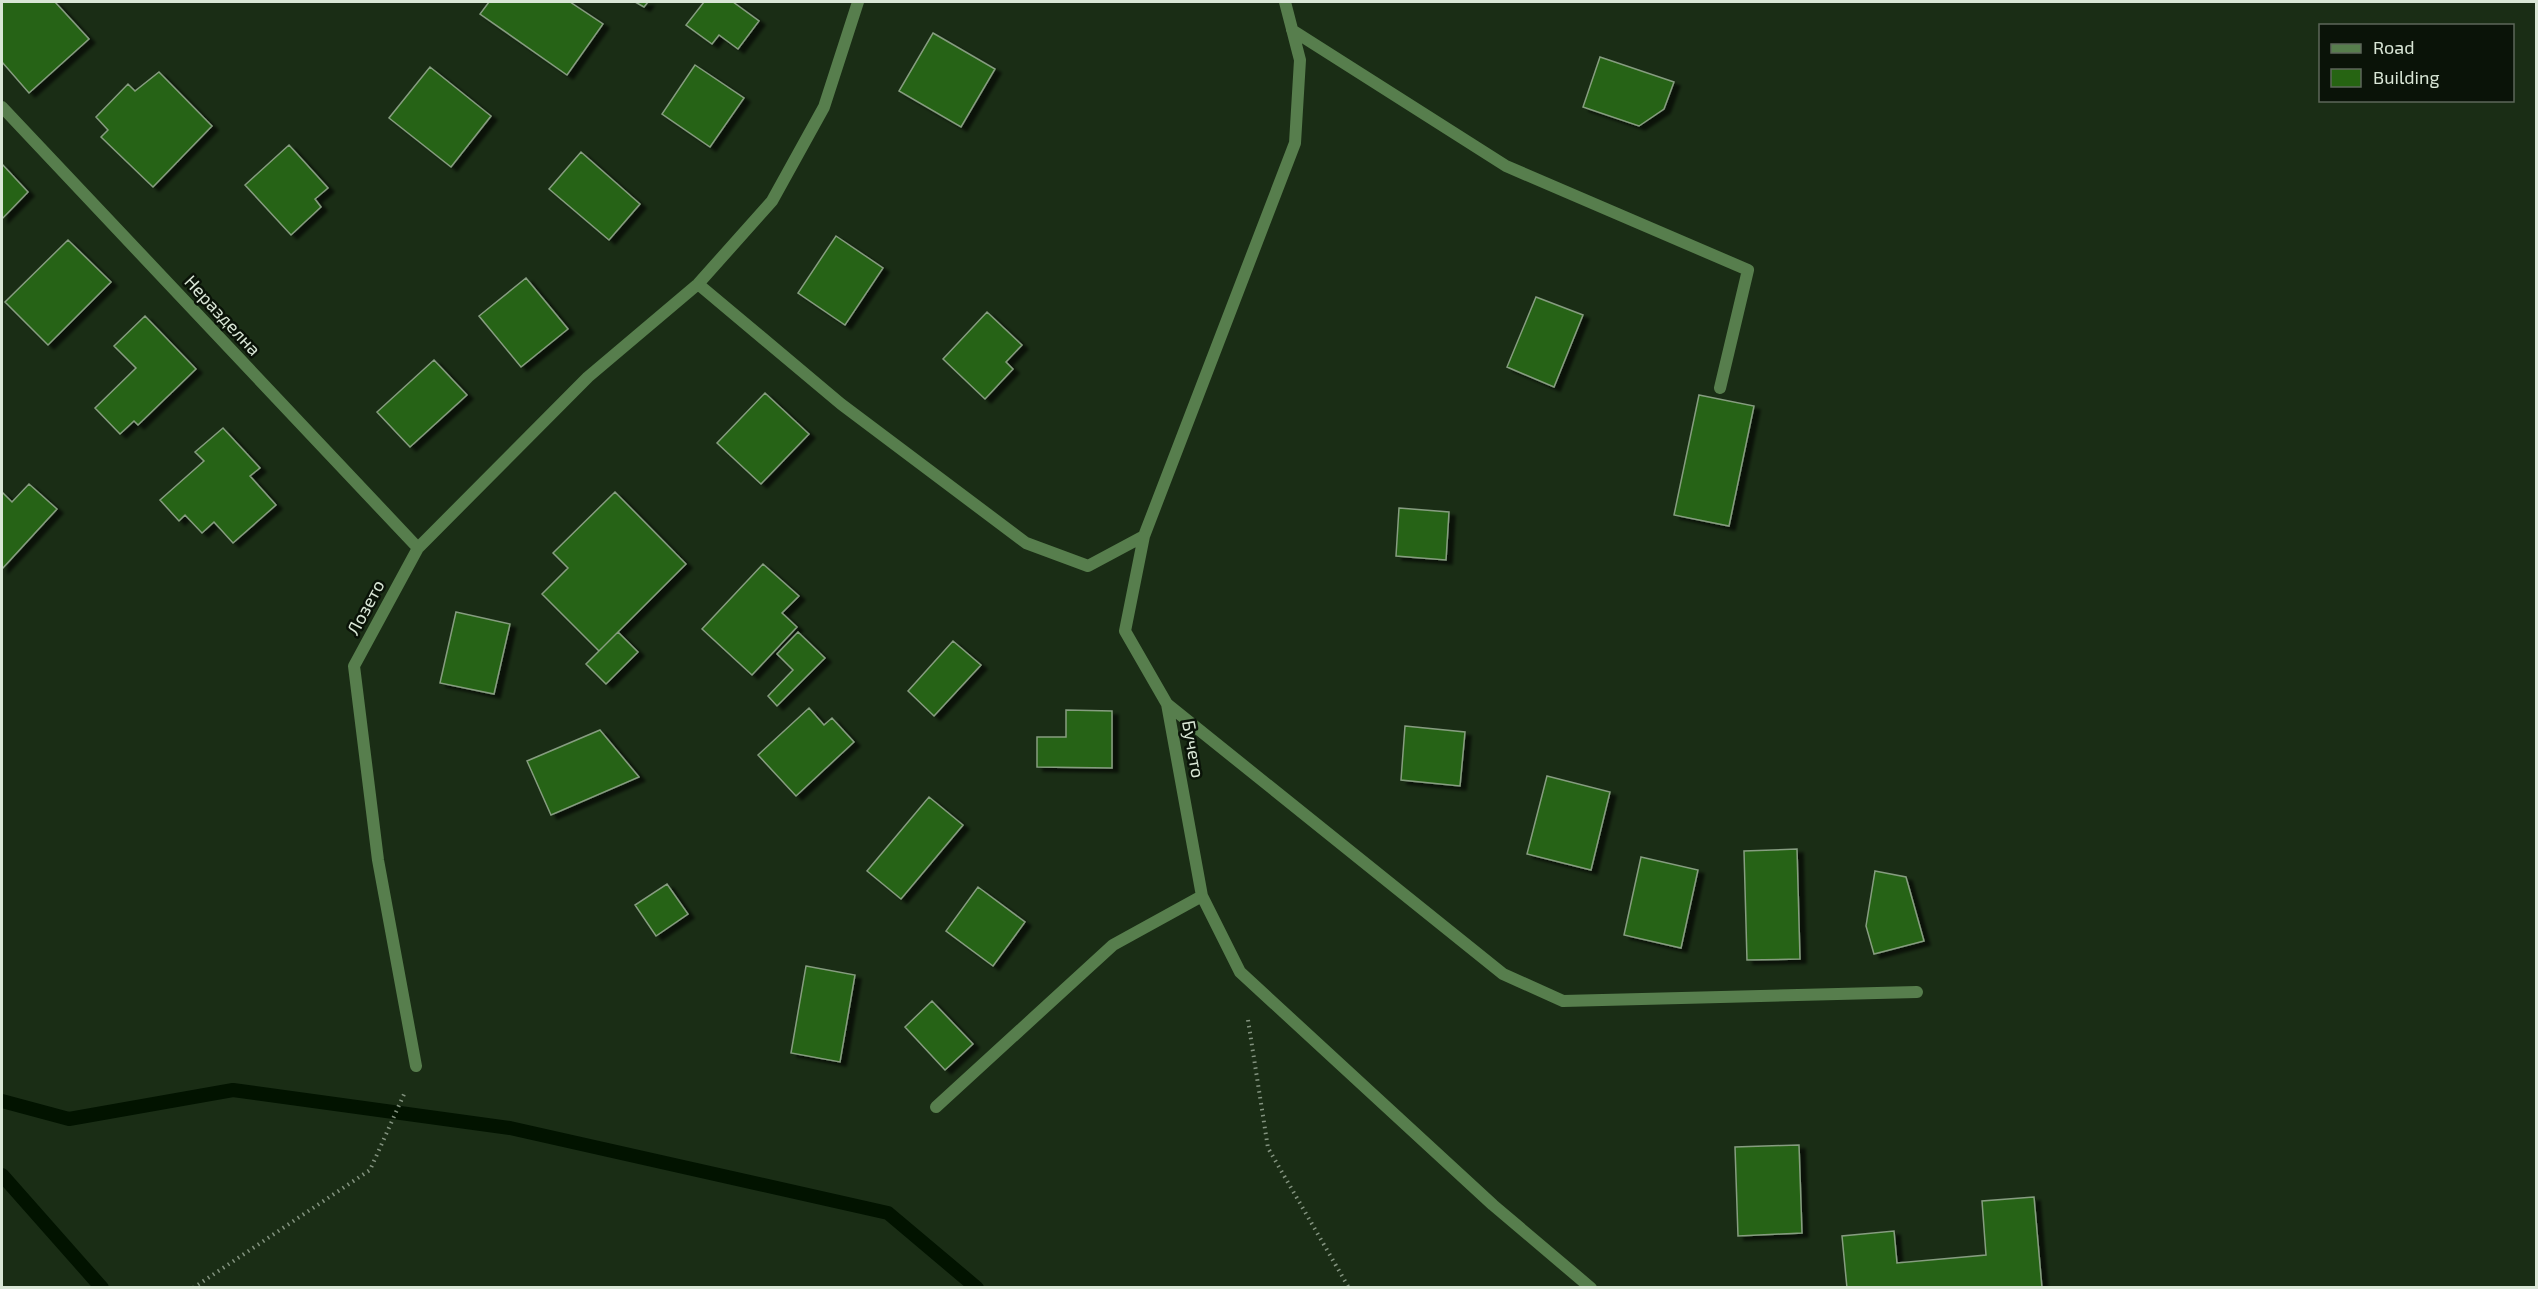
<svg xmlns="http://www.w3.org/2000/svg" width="2538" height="1289" viewBox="0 0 2538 1289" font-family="'Exo 2',sans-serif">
	<defs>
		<filter id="shadow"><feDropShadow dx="6" dy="4" stdDeviation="1.5" flood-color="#0009"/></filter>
	</defs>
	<rect width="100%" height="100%" fill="#1a2d15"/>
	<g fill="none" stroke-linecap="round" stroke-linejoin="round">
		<path stroke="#021300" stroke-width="14" d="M 2,1101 L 69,1119 L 233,1090 L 510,1128 L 888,1213 L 977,1288
			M 2,1175 L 102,1288"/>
	</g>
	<path fill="#266412" stroke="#869d80" stroke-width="1.5" filter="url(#shadow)" d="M 2,2 L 55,2 L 89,39 L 29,93 L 2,62 Z
		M 489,2 L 570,2 L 603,24 L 567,75 L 480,14 Z
		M 635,2 L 648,2 L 644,7 Z
		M 704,2 L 733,2 L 759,21 L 738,49 L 719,35 L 712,44 L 686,25 Z
		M 933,33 L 995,69 L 961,127 L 899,91 Z
		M 1600,57 L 1674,82 L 1664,109 L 1639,126 L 1583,107 Z
		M 695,65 L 744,98 L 710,147 L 662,114 Z
		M 430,67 L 491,116 L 451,167 L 389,118 Z
		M 159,72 L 212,126 L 153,187 L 101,137 L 108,130 L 96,117 L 128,84 L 135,91 Z
		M 289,145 L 328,188 L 315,199 L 321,207 L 291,235 L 245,185 Z
		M 581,152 L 640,204 L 609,240 L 549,189 Z
		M 2,164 L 28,192 L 2,219 Z
		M 836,236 L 883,268 L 845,325 L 798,293 Z
		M 68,240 L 111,282 L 48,345 L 5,302 Z
		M 526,278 L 568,329 L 521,367 L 479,316 Z
		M 1536,297 L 1583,315 L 1554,387 L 1507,367 Z
		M 987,312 L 1022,345 L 1006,362 L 1013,369 L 985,399 L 943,359 Z
		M 145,316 L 196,369 L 138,425 L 134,421 L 120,434 L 95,408 L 136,368 L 114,346 Z
		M 434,360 L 467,395 L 410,447 L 377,412 Z
		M 765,393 L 809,434 L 761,484 L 717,443 Z
		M 1699,395 L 1754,406 L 1729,526 L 1674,515 Z
		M 223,428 L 260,468 L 250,476 L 276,505 L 233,543 L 214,522 L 202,533 L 185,515 L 179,521 L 160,500 L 204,461 L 195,452 Z
		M 29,484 L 57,509 L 2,569 L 2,492 L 12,502 Z
		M 615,492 L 686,564 L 599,651 L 542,594 L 568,568 L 553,553 Z
		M 1399,508 L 1449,512 L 1446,560 L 1396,556 Z
		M 763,564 L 799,596 L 782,613 L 797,627 L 752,675 L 702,629 Z
		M 456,612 L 510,624 L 494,694 L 440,683 Z
		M 618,632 L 638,652 L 606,684 L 586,664 Z
		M 798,632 L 825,658 L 777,706 L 768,696 L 793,670 L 777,654 Z
		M 953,641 L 981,665 L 934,716 L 908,691 Z
		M 809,708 L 824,725 L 832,718 L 854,742 L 796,796 L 758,755 Z
		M 1066,710 L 1112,711 L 1112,768 L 1037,767 L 1037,737 L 1066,737 Z
		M 1405,726 L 1465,732 L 1460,786 L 1401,780 Z
		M 600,730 L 639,777 L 551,815 L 527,761 Z
		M 1547,776 L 1610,792 L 1591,870 L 1527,854 Z
		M 929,797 L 963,825 L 901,899 L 867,871 Z
		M 1797,849 L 1800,959 L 1747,960 L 1744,851 Z
		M 1641,857 L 1698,870 L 1681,948 L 1624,935 Z
		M 1875,871 L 1906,877 L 1924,941 L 1874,954 L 1866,926 Z
		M 667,884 L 688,914 L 656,936 L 635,905 Z
		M 978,887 L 1025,922 L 993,966 L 946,931 Z
		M 806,966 L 855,975 L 840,1062 L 791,1053 Z
		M 932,1001 L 973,1044 L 945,1070 L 905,1027 Z
		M 1799,1145 L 1802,1233 L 1738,1236 L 1735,1147 Z
		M 2034,1197 L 2042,1288 L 1847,1288 L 1842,1236 L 1894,1231 L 1897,1263 L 1986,1255 L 1982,1201 Z"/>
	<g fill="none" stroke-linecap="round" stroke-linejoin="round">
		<path stroke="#83937f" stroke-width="4" stroke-dasharray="1.5 4.5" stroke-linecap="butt" d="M 1248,1020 L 1268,1148 L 1349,1288
			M 193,1288 L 370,1170 L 405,1092"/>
		<path stroke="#577e4d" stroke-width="12" d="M 1285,2 L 1300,60 L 1295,143 L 1144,536 L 1125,631 L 1167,704 L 1202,896 L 1240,972 L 1493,1205 L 1591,1288
			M 1292,30 L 1506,166 L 1748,270 L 1720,388
			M 2,107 L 418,548
			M 698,284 L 841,404 L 1026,543 L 1088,566 L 1144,536
			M 1167,704 L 1503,974 L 1563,1001 L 1917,992
			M 416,1066 L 378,860 L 354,666 L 418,548 L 588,377 L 698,284 L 772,201 L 824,107 L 858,2
			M 936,1107 L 1113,945 L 1202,896"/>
	</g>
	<g text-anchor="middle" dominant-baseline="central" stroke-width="5" stroke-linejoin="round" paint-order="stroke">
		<g font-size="18" fill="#d9e6d6" stroke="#0a1308">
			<text transform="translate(223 315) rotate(47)">Неразделна</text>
			<text transform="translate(365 607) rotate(-62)">Лозето</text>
			<text transform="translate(1194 749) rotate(80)">Бучето</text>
		</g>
	</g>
	<rect width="2538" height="1289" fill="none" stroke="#d9e6d6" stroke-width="6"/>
	<rect x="2319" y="24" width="195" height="78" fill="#0a1308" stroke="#5d675a" stroke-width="1.5"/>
	<rect x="2331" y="44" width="30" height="9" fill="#577e4d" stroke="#5d675a" stroke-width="1.5"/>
	<text x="2373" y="54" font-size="18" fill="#d9e6d6">Road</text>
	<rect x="2331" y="69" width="30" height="18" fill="#266412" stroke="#5d675a" stroke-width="1.5"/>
	<text x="2373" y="84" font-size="18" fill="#d9e6d6">Building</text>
</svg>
